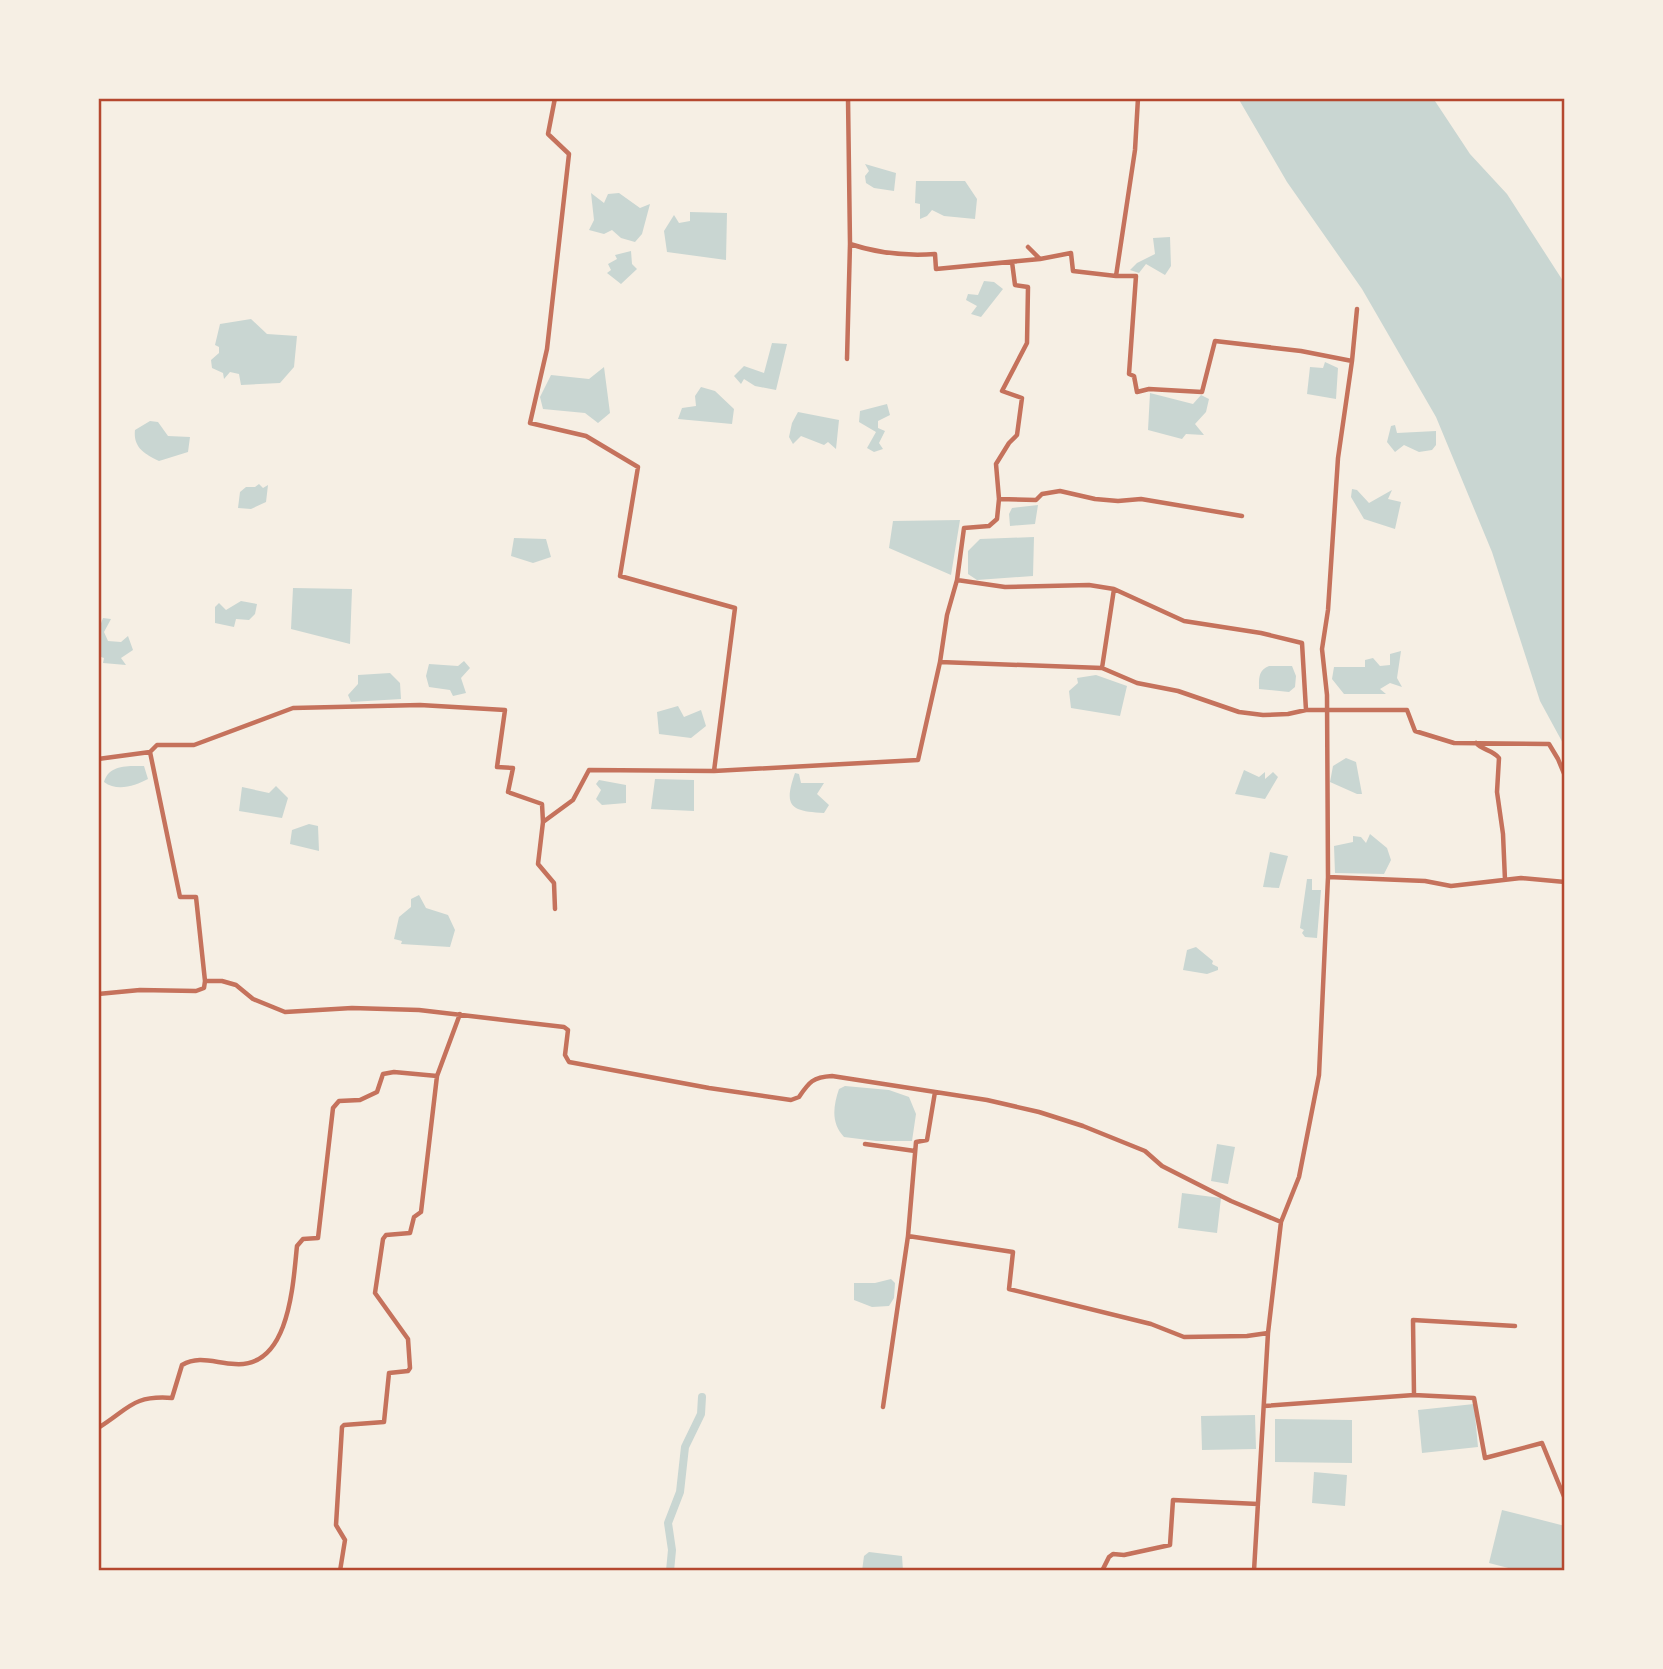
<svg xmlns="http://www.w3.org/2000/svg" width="1663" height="1669" viewBox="0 0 1663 1669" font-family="Mulish,sans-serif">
	<rect width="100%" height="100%" fill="#f6efe4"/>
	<path fill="#c9d6d2" d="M 1238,98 L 1433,98 L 1470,154 L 1507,194 L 1565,284 L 1565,747 L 1540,701 L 1492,552 L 1436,417 L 1362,289 L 1287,182 Z
		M 865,164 L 896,173 L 894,191 L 874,188 L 866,183 L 865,176 L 869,171 Z
		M 916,181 L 965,181 L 977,199 L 975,219 L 944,216 L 932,210 L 927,216 L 920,219 L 920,204 L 915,203 Z
		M 591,193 L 604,203 L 608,194 L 619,193 L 640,208 L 650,204 L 642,234 L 635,242 L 621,238 L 612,230 L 604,234 L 589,230 L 594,220 Z
		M 690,212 L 727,213 L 726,260 L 667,252 L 664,231 L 674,215 L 679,223 L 690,221 Z
		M 1170,237 L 1171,266 L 1165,275 L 1146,264 L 1139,273 L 1130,270 L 1137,263 L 1155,254 L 1153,238 Z
		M 631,251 L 632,264 L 637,269 L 621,284 L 607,273 L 611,270 L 608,264 L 617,259 L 615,255 Z
		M 984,281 L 994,282 L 1003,289 L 981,317 L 971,314 L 977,306 L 966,300 L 968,294 L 978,295 Z
		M 251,319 L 267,334 L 297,336 L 294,367 L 280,383 L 241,385 L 239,374 L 230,372 L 224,379 L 223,373 L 212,368 L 211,360 L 219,353 L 219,347 L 215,345 L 220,324 Z
		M 772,343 L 787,344 L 776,390 L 755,386 L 744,379 L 741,384 L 734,376 L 744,366 L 764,373 Z
		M 1325,362 L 1338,368 L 1336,399 L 1307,394 L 1310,367 L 1323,368 Z
		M 604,367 L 610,413 L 598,423 L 585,413 L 543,409 L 540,397 L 551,375 L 589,379 Z
		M 701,387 L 715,391 L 734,409 L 732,424 L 678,419 L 682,408 L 696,406 L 695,396 Z
		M 1150,393 L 1193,404 L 1201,395 L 1209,399 L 1206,412 L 1195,424 L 1204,435 L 1186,434 L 1182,439 L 1148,430 Z
		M 887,404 L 890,415 L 878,421 L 878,428 L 885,431 L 879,443 L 883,449 L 874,452 L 867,448 L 876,432 L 859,422 L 860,411 Z
		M 798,412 L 839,420 L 836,449 L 828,442 L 824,445 L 801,436 L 793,444 L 789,437 L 792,423 Z
		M 150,421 L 158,422 L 168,436 L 190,437 L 188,452 L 159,461 C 144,454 133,447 135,430 Z
		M 1395,425 L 1397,433 L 1436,431 L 1436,445 L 1432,450 L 1419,452 L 1404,445 L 1395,452 L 1387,442 L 1391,426 Z
		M 259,484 L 263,488 L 268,485 L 266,502 L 251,509 L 238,508 L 240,492 L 246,487 L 255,487 Z
		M 1352,489 L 1357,490 L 1369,503 L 1392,490 L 1388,499 L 1401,502 L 1395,529 L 1364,519 L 1351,497 Z
		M 1038,505 L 1035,524 L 1010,526 L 1009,514 L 1012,508 Z
		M 960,520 L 951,575 L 889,548 L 893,521 Z
		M 1034,537 L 1033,576 L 977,580 L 968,574 L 968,551 L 980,539 Z
		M 514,538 L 546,539 L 551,557 L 533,563 L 511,556 Z
		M 293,588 L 352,589 L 350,644 L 291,629 Z
		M 241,601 L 257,604 L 255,614 L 249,620 L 236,619 L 234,627 L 215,623 L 215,607 L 219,603 L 226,610 Z
		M 103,618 L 111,619 L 104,632 L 108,641 L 121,642 L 128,636 L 133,650 L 121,658 L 126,665 L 103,663 L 104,658 L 98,656 L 98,631 Z
		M 1401,651 L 1397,678 L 1402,687 L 1390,683 L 1380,689 L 1386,694 L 1344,694 L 1332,679 L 1334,667 L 1365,667 L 1365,660 L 1373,658 L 1380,666 L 1390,665 L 1390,654 Z
		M 464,661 L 470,668 L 461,678 L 466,693 L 453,696 L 450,690 L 429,687 L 426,676 L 429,664 L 458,666 Z
		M 1269,666 L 1292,666 L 1296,676 L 1295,687 L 1289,692 L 1259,689 C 1259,679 1258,670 1269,666 Z
		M 390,673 L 400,683 L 401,699 L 351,702 L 348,695 L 358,684 L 358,675 Z
		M 1096,675 L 1127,686 L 1120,716 L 1071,708 L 1069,691 L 1078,683 L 1077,678 Z
		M 678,706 L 684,717 L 701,710 L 706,726 L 691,738 L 659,734 L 657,712 Z
		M 1346,758 L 1356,762 L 1362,794 L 1357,794 L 1330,782 L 1333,766 Z
		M 144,766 L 148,779 C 135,786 117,792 104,782 C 109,764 129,766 144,766 Z
		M 1244,770 L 1259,777 L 1265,772 L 1265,779 L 1273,772 L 1278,777 L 1265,799 L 1235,794 Z
		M 795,773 L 799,774 L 801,783 L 824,783 L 817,794 L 829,805 L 824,813 C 791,811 783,807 795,773 Z
		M 655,779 L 694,780 L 694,811 L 651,809 Z
		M 599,780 L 626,785 L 626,803 L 602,805 L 596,799 L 601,790 L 596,784 Z
		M 276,786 L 288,798 L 282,818 L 239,811 L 242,787 L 269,793 Z
		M 309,824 L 318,826 L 319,851 L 290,844 L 292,830 Z
		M 1370,834 L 1387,848 L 1391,860 L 1384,874 L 1335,873 L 1334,846 L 1353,842 L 1353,836 L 1361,837 L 1366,843 Z
		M 1270,852 L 1288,856 L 1279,888 L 1263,887 Z
		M 1307,879 L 1312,879 L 1312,890 L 1321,890 L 1317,938 L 1305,937 L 1302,933 L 1304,930 L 1300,928 Z
		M 419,895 L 426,908 L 448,915 L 455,930 L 450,947 L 401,944 L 402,941 L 394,939 L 399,917 L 411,907 L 411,899 Z
		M 1196,947 L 1213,961 L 1212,964 L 1218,967 L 1218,970 L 1207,974 L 1183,970 L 1187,950 Z
		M 845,1086 L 889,1090 L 909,1097 L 916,1114 L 912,1141 L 876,1141 L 844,1137 C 831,1123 833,1107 839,1089 Z
		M 1217,1144 L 1235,1147 L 1228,1184 L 1211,1181 Z
		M 1182,1193 L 1221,1198 L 1217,1233 L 1178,1228 Z
		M 891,1279 L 895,1283 L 894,1298 L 889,1306 L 872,1307 L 854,1300 L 854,1283 L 875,1283 Z
		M 1474,1404 L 1478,1447 L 1422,1453 L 1418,1410 Z
		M 1255,1415 L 1256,1449 L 1202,1450 L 1201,1416 Z
		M 1275,1419 L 1352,1420 L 1352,1463 L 1275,1462 Z
		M 1314,1472 L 1347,1475 L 1345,1506 L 1312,1503 Z
		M 1502,1510 L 1565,1526 L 1565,1571 L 1520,1571 L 1489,1563 Z
		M 869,1552 L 902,1556 L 903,1571 L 862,1571 L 864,1556 Z"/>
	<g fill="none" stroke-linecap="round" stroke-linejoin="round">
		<path stroke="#c9d6d2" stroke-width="8" d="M 670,1571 L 672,1550 L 668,1523 L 680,1492 L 685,1447 L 701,1414 L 702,1397"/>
		<path stroke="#c5725c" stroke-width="4.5" d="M 555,98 L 548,134 L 569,154 L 547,349 L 530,423 L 586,436 L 638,467 L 620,576 L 735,608 L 714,771
			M 848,98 L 850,244
			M 1138,98 L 1135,150 L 1116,276 L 1136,276 L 1129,374 L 1134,376 L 1137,392 L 1149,389 L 1202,392 L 1215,341 L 1301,351 L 1352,361
			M 1028,247 L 1040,259 L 1071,253 L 1073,271 L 1116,276
			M 847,359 L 850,244 C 877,253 907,256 935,254 L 936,269 L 1040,259
			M 999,499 L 1036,500 L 1042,494 L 1060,491 L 1095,499 L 1118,501 L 1141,499 L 1242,516
			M 957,580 L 964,528 L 989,526 L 997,519 L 999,499 L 996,464 L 1009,443 L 1017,435 L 1022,398 L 1002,391 L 1027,343 L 1028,287 L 1015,285 L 1012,262
			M 1114,589 L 1184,621 L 1261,633 L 1302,643 L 1306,710
			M 940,662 L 947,615 L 957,580 L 1005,587 L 1089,585 L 1114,589 L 1102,668
			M 1476,743 C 1482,750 1493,750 1499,758 L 1497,792 L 1503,834 L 1505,880
			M 150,752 L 157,745 L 194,745 L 293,708 L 420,705 L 505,710 L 497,767 L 513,768 L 508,792 L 542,804 L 543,822 L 538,864 L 554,883 L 555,909
			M 98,759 L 150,752 L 180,897 L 196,897 L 205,981 L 204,988 L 196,991 L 140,990 L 98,994
			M 543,822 L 573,800 L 589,770 L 714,771 L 918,760 L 940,662 L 1102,668 L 1137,683 L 1178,691 L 1239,712 L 1263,715 L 1288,714 L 1306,710 L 1407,710 L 1415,731 L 1454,743 L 1549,744 L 1558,759 L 1565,776
			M 1328,877 L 1425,881 L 1451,886 L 1521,878 L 1565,882
			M 205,981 L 222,981 L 236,985 L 253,999 L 285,1012 L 352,1008 L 419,1010 L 564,1027 L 568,1030 L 565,1055 L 569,1062 L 709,1088 L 791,1100 L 799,1097 C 809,1082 813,1077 832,1076 L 987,1100 L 1039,1112 L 1083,1126 L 1145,1151 L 1162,1166 L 1231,1201 L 1281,1222
			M 865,1144 L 915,1151
			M 908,1236 L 916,1142 L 927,1140 L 935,1092
			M 1414,1395 L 1413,1320 L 1515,1326
			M 1264,1406 L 1414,1395 L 1474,1398 L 1485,1458 L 1542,1443 L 1565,1499
			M 883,1407 L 908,1236 L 1013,1252 L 1009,1289 L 1151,1324 L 1184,1337 L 1247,1336 L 1268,1333
			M 98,1428 C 129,1409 132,1395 172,1398 L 182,1365 C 199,1355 215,1363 235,1364 C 290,1368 293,1283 297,1246 L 303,1239 L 318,1238 L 333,1108 L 339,1101 L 360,1100 L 377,1092 L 383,1074 L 394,1072 L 437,1076
			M 340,1571 L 345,1540 L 336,1525 L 342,1427 L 344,1425 L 384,1422 L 389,1373 L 408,1371 L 410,1368 L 408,1339 L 375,1293 L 383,1239 L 386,1235 L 410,1233 L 414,1217 L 421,1212 L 437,1076 L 460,1014
			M 1102,1571 L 1109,1557 L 1113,1554 L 1124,1555 L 1170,1545 L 1173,1500 L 1258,1504
			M 1254,1571 L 1268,1333 L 1281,1222 L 1299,1177 L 1319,1075 L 1328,877 L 1327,695 L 1322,649 L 1328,610 L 1338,458 L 1352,361 L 1357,309"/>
	</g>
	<rect width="1663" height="1669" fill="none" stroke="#f6efe4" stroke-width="200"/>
	<rect x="100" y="100" width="1463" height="1469" fill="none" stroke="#b5482f" stroke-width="2.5"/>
</svg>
